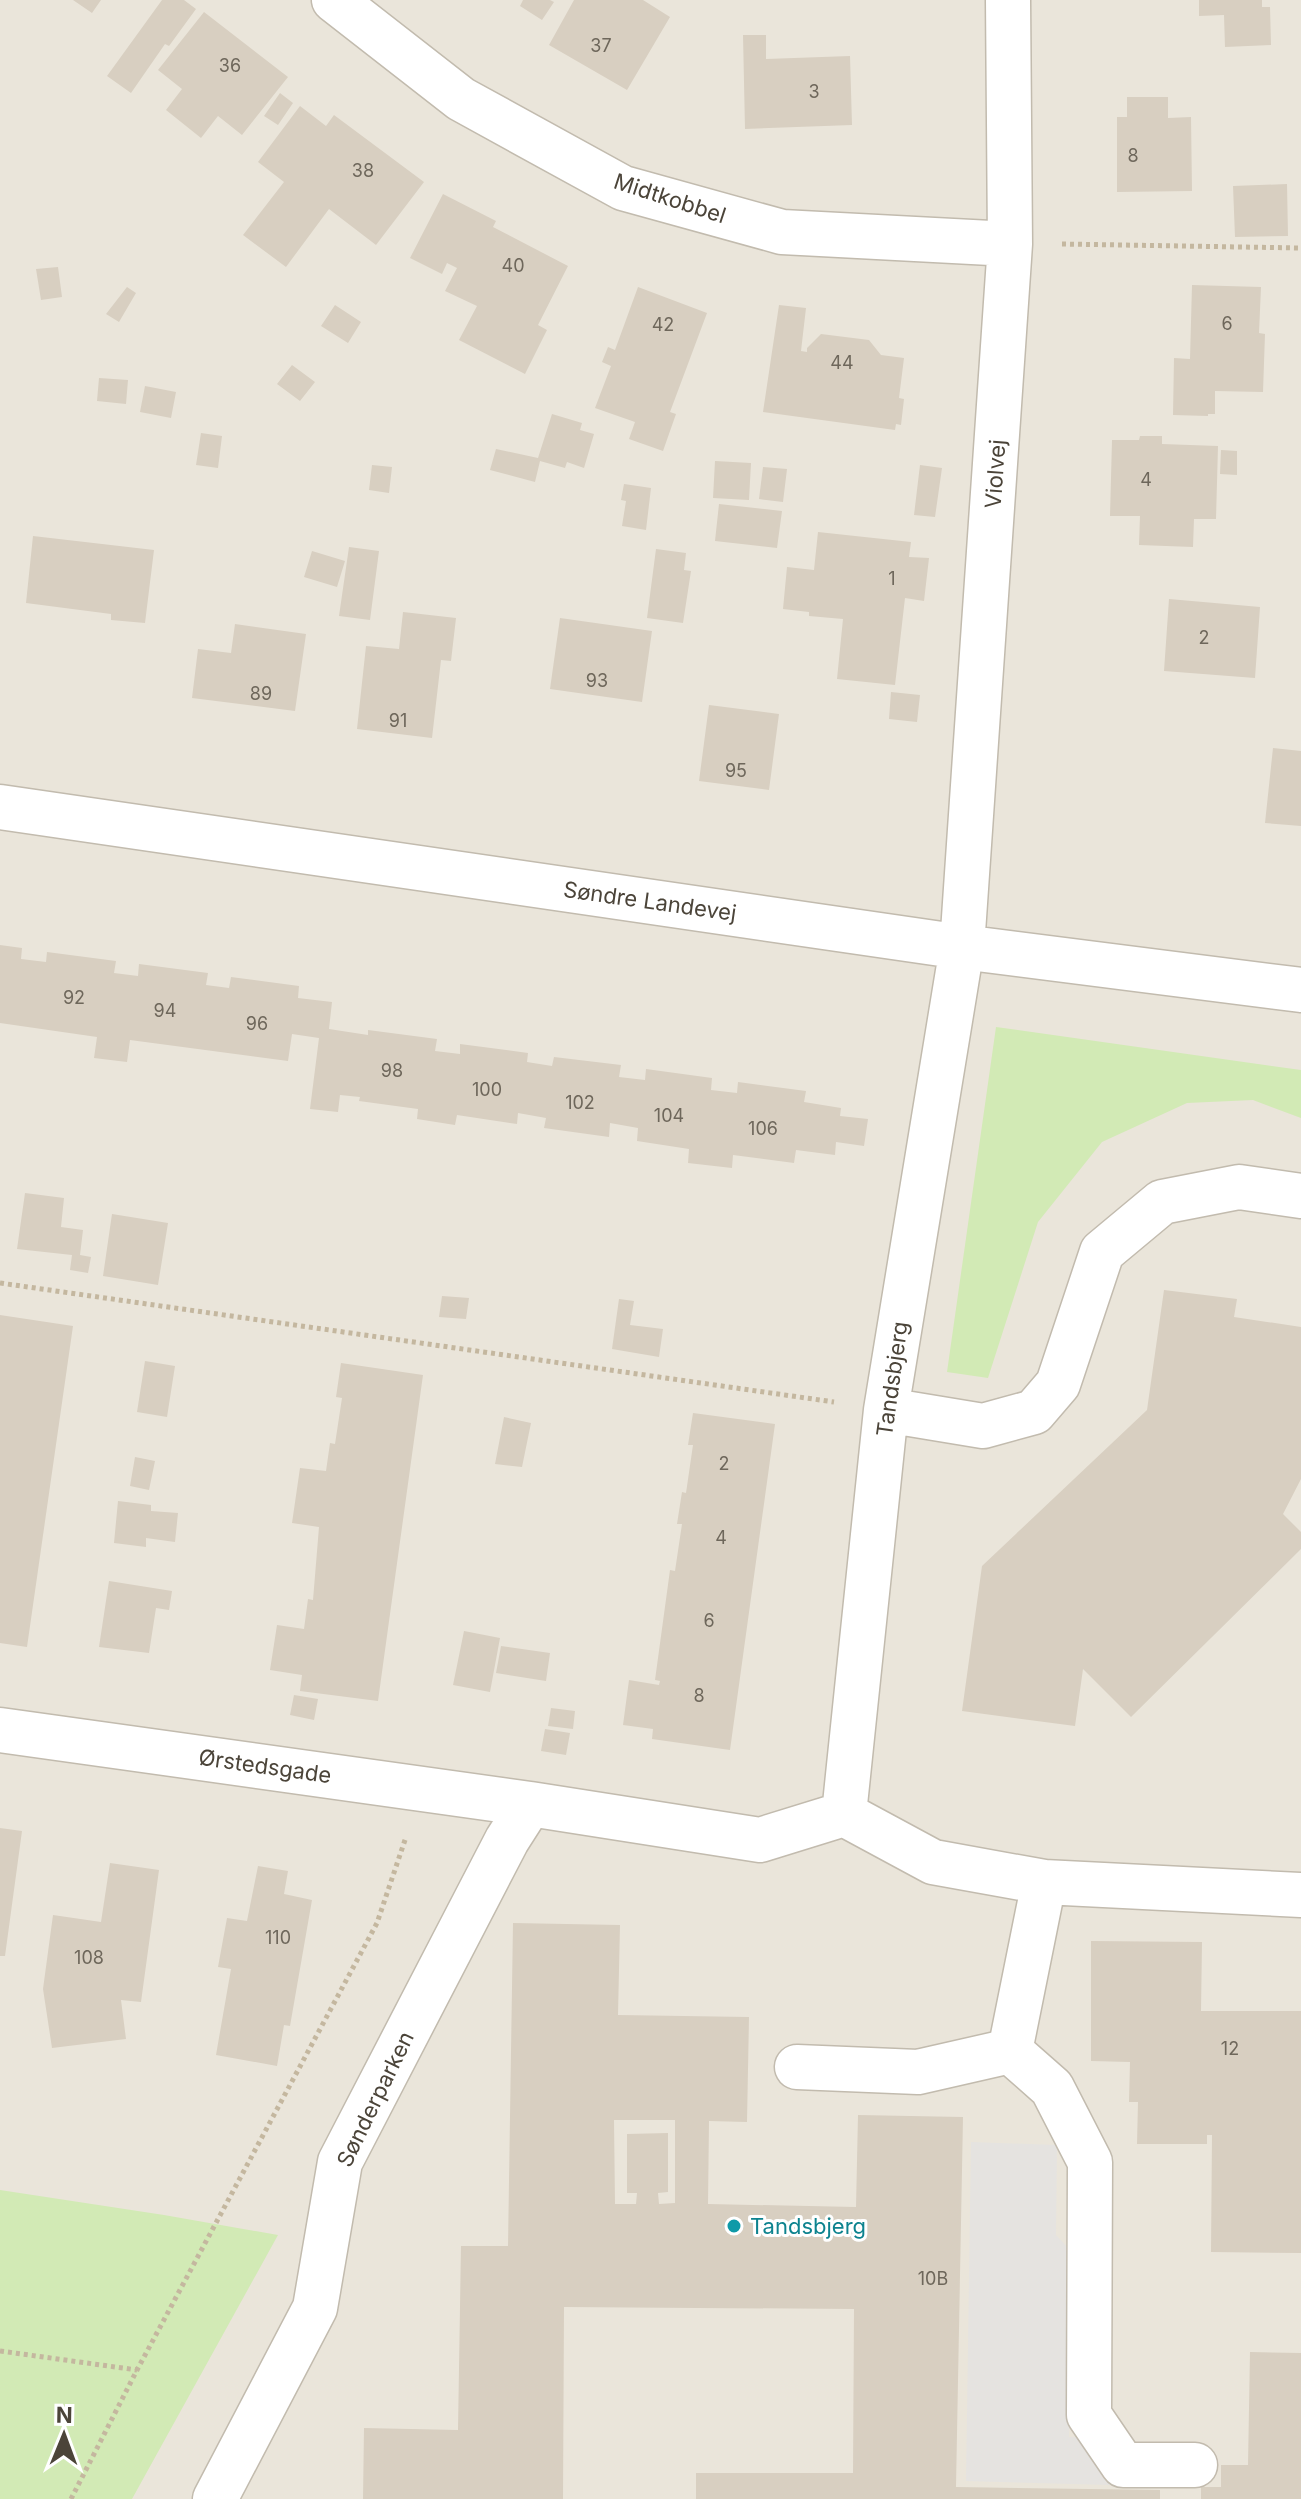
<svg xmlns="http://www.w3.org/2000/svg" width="1301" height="2499" viewBox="0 0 1301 2499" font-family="Inter,sans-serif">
	<rect width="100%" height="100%" fill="#f6f3ec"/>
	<path fill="#eae5da" d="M 0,0 L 1301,0 L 1301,2499 L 0,2499 Z"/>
	<path fill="#d2eab5" d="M 996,1027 L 1301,1070 L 1301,1118 L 1253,1100 L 1187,1103 L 1102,1142 L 1038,1222 L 988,1378 L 947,1372 Z
		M 0,2190 L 164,2215 L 278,2235 L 132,2499 L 0,2499 Z"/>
	<path fill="#e5e3e0" d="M 971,2142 L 1057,2145 L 1056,2235 L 1073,2253 L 1069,2437 L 1113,2439 L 1111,2485 L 966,2481 Z"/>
	<path fill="#d8cfc1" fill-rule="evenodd" d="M 73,0 L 101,0 L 92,13 Z
		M 162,0 L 184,0 L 196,9 L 169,46 L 165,44 L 131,93 L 107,76 Z
		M 523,0 L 550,0 L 554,2 L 542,20 L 520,6 Z
		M 574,0 L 643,0 L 670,17 L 627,90 L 549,45 Z
		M 1199,0 L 1262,0 L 1262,7 L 1270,7 L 1271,45 L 1225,47 L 1224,15 L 1199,16 Z
		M 204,12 L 288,77 L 242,135 L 218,116 L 201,138 L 166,110 L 182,89 L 158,70 Z
		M 743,35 L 766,35 L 766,59 L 850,56 L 852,125 L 745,129 Z
		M 280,93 L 293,103 L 278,125 L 264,116 Z
		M 1127,97 L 1168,97 L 1168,118 L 1191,117 L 1192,191 L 1117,192 L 1117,117 L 1127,117 Z
		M 300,106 L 326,126 L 334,115 L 424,182 L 376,245 L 329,209 L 286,267 L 243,235 L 284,182 L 258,162 Z
		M 1287,184 L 1288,236 L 1235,237 L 1233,186 Z
		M 443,194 L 496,221 L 493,227 L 568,266 L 538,325 L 547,330 L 525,374 L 459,340 L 477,306 L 445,291 L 457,268 L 447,263 L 442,274 L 410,258 Z
		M 58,267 L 62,297 L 41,300 L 36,269 Z
		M 1192,285 L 1261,287 L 1259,333 L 1265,334 L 1263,392 L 1215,391 L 1215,414 L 1208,414 L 1208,416 L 1173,415 L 1174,358 L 1190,359 Z
		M 127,287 L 136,293 L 119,322 L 106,314 Z
		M 638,287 L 707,313 L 670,412 L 676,414 L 663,451 L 629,439 L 635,422 L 595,408 L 611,366 L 602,362 L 608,347 L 615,350 Z
		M 335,305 L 361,322 L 348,343 L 321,326 Z
		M 779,305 L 806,308 L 801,351 L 807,352 L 807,348 L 821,334 L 869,340 L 881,355 L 904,358 L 899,398 L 904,399 L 901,425 L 896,424 L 895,430 L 763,412 Z
		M 292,365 L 315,382 L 300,401 L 277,384 Z
		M 99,378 L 128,380 L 126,404 L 97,401 Z
		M 145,386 L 176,392 L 171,418 L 140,412 Z
		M 552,414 L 582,423 L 580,430 L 594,434 L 584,468 L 567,462 L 565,468 L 540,461 L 535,482 L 490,470 L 496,449 L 538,458 Z
		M 201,433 L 222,436 L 218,468 L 196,465 Z
		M 1140,436 L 1162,436 L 1162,444 L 1218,446 L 1216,519 L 1194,519 L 1193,547 L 1139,545 L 1140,516 L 1110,516 L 1112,440 L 1139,440 Z
		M 1221,450 L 1237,451 L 1237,475 L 1220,474 Z
		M 715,461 L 751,463 L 749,500 L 713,498 Z
		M 372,465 L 392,467 L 389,493 L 369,490 Z
		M 920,465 L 942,468 L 935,517 L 914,515 Z
		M 763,467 L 787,469 L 783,502 L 759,499 Z
		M 624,484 L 651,488 L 646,530 L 622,526 L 626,501 L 621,500 Z
		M 719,504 L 782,511 L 777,548 L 715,541 Z
		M 818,532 L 911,542 L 909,557 L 929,558 L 924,601 L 905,598 L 895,685 L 837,679 L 843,619 L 809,616 L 809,612 L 783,609 L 787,567 L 814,570 Z
		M 33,536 L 154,550 L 145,623 L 111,620 L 111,614 L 26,603 Z
		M 349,547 L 379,551 L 370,620 L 339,616 Z
		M 656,549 L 686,553 L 684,570 L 691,571 L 683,623 L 647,618 Z
		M 312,551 L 345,561 L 337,587 L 304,577 Z
		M 1169,599 L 1260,607 L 1255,678 L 1164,671 Z
		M 403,612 L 456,618 L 451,661 L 441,660 L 432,738 L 357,729 L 366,646 L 399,649 Z
		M 560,618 L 652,631 L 642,702 L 550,689 Z
		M 235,624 L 306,634 L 295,711 L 192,698 L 198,649 L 231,653 Z
		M 891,692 L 920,695 L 917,722 L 889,719 Z
		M 709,705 L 779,714 L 769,790 L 699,781 Z
		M 1273,748 L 1301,751 L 1301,826 L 1265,823 Z
		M 0,945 L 22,948 L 21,959 L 46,962 L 47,952 L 116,961 L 114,973 L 138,976 L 139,964 L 208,973 L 206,985 L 229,988 L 231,977 L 299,986 L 298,998 L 332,1002 L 329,1029 L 368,1035 L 368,1030 L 437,1039 L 435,1051 L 460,1054 L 460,1044 L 528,1053 L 527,1062 L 552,1066 L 554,1057 L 621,1065 L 619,1077 L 645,1080 L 646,1069 L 712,1078 L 711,1090 L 737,1093 L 738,1082 L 806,1091 L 804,1102 L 841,1108 L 840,1116 L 868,1119 L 864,1146 L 836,1142 L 835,1155 L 796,1150 L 794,1163 L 733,1155 L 732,1168 L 688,1163 L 689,1149 L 637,1141 L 638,1128 L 610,1123 L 609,1137 L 544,1128 L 546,1118 L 518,1113 L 517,1124 L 457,1115 L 455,1125 L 417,1119 L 418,1109 L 359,1101 L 360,1097 L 340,1095 L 338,1112 L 310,1109 L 319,1038 L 292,1034 L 288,1061 L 130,1040 L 127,1062 L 94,1058 L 97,1037 L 0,1023 Z
		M 25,1193 L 64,1198 L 61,1227 L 83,1230 L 80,1255 L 91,1257 L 88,1273 L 70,1270 L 72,1255 L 17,1249 Z
		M 112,1214 L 168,1223 L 158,1285 L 103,1276 Z
		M 1164,1290 L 1237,1299 L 1234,1317 L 1301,1327 L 1301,1479 L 1283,1514 L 1301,1532 L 1301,1549 L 1131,1717 L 1083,1669 L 1075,1726 L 962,1711 L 982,1566 L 1147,1410 Z
		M 442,1296 L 469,1298 L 466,1319 L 439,1317 Z
		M 619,1299 L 634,1301 L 630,1325 L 663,1329 L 659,1357 L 612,1349 Z
		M 0,1315 L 73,1326 L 27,1647 L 0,1643 Z
		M 145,1361 L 175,1366 L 167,1417 L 137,1412 Z
		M 341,1363 L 423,1375 L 378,1701 L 300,1691 L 302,1675 L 270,1670 L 277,1625 L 304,1629 L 308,1599 L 313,1600 L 319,1527 L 292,1523 L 300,1468 L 326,1471 L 330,1443 L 335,1444 L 342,1398 L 336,1397 Z
		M 693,1413 L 775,1424 L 730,1750 L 652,1739 L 653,1729 L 623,1725 L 629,1680 L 659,1685 L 660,1681 L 655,1680 L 670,1570 L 675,1571 L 682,1524 L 677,1524 L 682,1492 L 686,1493 L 693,1445 L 688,1445 Z
		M 504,1417 L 531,1423 L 522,1467 L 495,1464 Z
		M 135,1457 L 155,1461 L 149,1490 L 130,1486 Z
		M 118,1501 L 151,1505 L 151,1511 L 178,1513 L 175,1542 L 146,1538 L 146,1547 L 114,1543 Z
		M 109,1581 L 172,1591 L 169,1610 L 156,1608 L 149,1653 L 99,1647 Z
		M 464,1631 L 500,1638 L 490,1692 L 453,1685 Z
		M 501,1646 L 550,1653 L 546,1681 L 496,1673 Z
		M 294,1695 L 318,1699 L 314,1720 L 290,1715 Z
		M 551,1708 L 575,1711 L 573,1729 L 548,1726 Z
		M 545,1729 L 570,1733 L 566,1755 L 541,1751 Z
		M 0,1828 L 22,1831 L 5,1956 L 0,1956 Z
		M 110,1863 L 159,1870 L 141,2002 L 121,2000 L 126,2039 L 52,2048 L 43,1989 L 53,1915 L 101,1922 Z
		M 258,1866 L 288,1871 L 284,1894 L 312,1900 L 290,2026 L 284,2025 L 277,2066 L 216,2055 L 231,1969 L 218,1967 L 227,1918 L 247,1921 Z
		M 513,1923 L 620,1925 L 618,2015 L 749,2017 L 747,2122 L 709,2121 L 708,2204 L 856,2207 L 858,2115 L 963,2117 L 956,2487 L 1160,2490 L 1160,2499 L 696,2499 L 696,2473 L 853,2473 L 854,2309 L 564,2307 L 563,2499 L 363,2499 L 364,2428 L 458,2430 L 461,2246 L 508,2246 ZM 614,2120 L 675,2120 L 675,2203 L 659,2204 L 658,2193 L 668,2192 L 668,2133 L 627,2134 L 627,2193 L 637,2193 L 636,2204 L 615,2204 Z
		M 1091,1941 L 1202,1942 L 1201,2011 L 1301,2011 L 1301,2253 L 1211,2252 L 1212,2135 L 1207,2135 L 1207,2144 L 1137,2144 L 1138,2102 L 1129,2102 L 1130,2062 L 1091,2061 Z
		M 1250,2352 L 1301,2353 L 1301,2499 L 1201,2499 L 1201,2487 L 1221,2487 L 1221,2465 L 1248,2465 Z"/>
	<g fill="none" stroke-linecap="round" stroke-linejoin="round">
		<defs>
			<path id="minor" d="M 334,0 L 461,99 L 623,188 L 782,232 L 1010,244
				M 0,807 L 962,947 L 1301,990
				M 886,1410 L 983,1426 L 1034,1412 L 1058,1384 L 1102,1252 L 1162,1202 L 1239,1187 L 1301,1196
				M 0,1730 L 530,1804
				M 844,1814 L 933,1862 L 1044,1882 L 1301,1895
				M 1010,2051 L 1052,2088 L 1090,2162 L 1089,2415 L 1123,2465 L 1195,2465
				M 797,2067 L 918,2072 L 1010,2051 L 1044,1882
				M 215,2499 L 315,2308 L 340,2162 L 507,1840 L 530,1804 L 760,1840 L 844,1814 L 886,1410 L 962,947 L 1010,244 L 1008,0"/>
		</defs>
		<use href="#minor" stroke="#c2bbae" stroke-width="47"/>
		<path stroke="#c4b79f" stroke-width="5" stroke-dasharray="4 4" stroke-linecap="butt" d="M 1062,244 L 1301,248
			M 0,1283 L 834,1402
			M 0,2351 L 137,2370
			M 71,2499 L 137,2370 L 377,1923 L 406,1837"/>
		<use href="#minor" stroke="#fff" stroke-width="44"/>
	</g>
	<circle fill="#0f9aa8" stroke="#fff" stroke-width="3" cx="734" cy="2226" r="8"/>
	<g text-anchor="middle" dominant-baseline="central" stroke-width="6" stroke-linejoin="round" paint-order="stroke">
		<g font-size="18" fill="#6e675b">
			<text x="601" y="45">37</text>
			<text x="230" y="65">36</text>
			<text x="814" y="91">3</text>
			<text x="1133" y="155">8</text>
			<text x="363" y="170">38</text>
			<text x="513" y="265">40</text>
			<text x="1227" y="323">6</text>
			<text x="663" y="324">42</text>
			<text x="842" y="362">44</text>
			<text x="1146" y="479">4</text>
			<text x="892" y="578">1</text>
			<text x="1204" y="637">2</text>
			<text x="597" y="680">93</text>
			<text x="261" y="693">89</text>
			<text x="398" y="720">91</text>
			<text x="736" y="770">95</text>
			<text x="74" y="997">92</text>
			<text x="165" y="1010">94</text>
			<text x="257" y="1023">96</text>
			<text x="392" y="1070">98</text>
			<text x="487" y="1089">100</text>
			<text x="580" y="1102">102</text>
			<text x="669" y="1115">104</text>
			<text x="763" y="1128">106</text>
			<text x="724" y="1463">2</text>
			<text x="721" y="1537">4</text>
			<text x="709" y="1620">6</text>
			<text x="699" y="1695">8</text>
			<text x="278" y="1937">110</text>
			<text x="89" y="1957">108</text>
			<text x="1230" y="2048">12</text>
			<text x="933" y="2278">10B</text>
		</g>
		<g font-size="22" fill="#4b4439" stroke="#fff">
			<text transform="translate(670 198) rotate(18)">Midtkobbel</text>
			<text transform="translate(995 474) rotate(-86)">Violvej</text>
			<text transform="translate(650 901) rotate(8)">Søndre Landevej</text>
			<text transform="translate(892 1379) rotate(-82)">Tandsbjerg</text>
			<text transform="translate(265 1766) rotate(8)">Ørstedsgade</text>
			<text transform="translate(375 2099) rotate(-64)">Sønderparken</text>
		</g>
		<g font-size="22" fill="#0d838f" stroke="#fff" text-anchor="start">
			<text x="750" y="2226">Tandsbjerg</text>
		</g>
	</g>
	<g transform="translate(64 2435) rotate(1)" stroke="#ffffff" stroke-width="6" paint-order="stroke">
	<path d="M0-6L14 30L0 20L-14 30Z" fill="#4b4439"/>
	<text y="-12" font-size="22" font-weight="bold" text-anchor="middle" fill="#4b4439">N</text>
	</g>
</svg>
